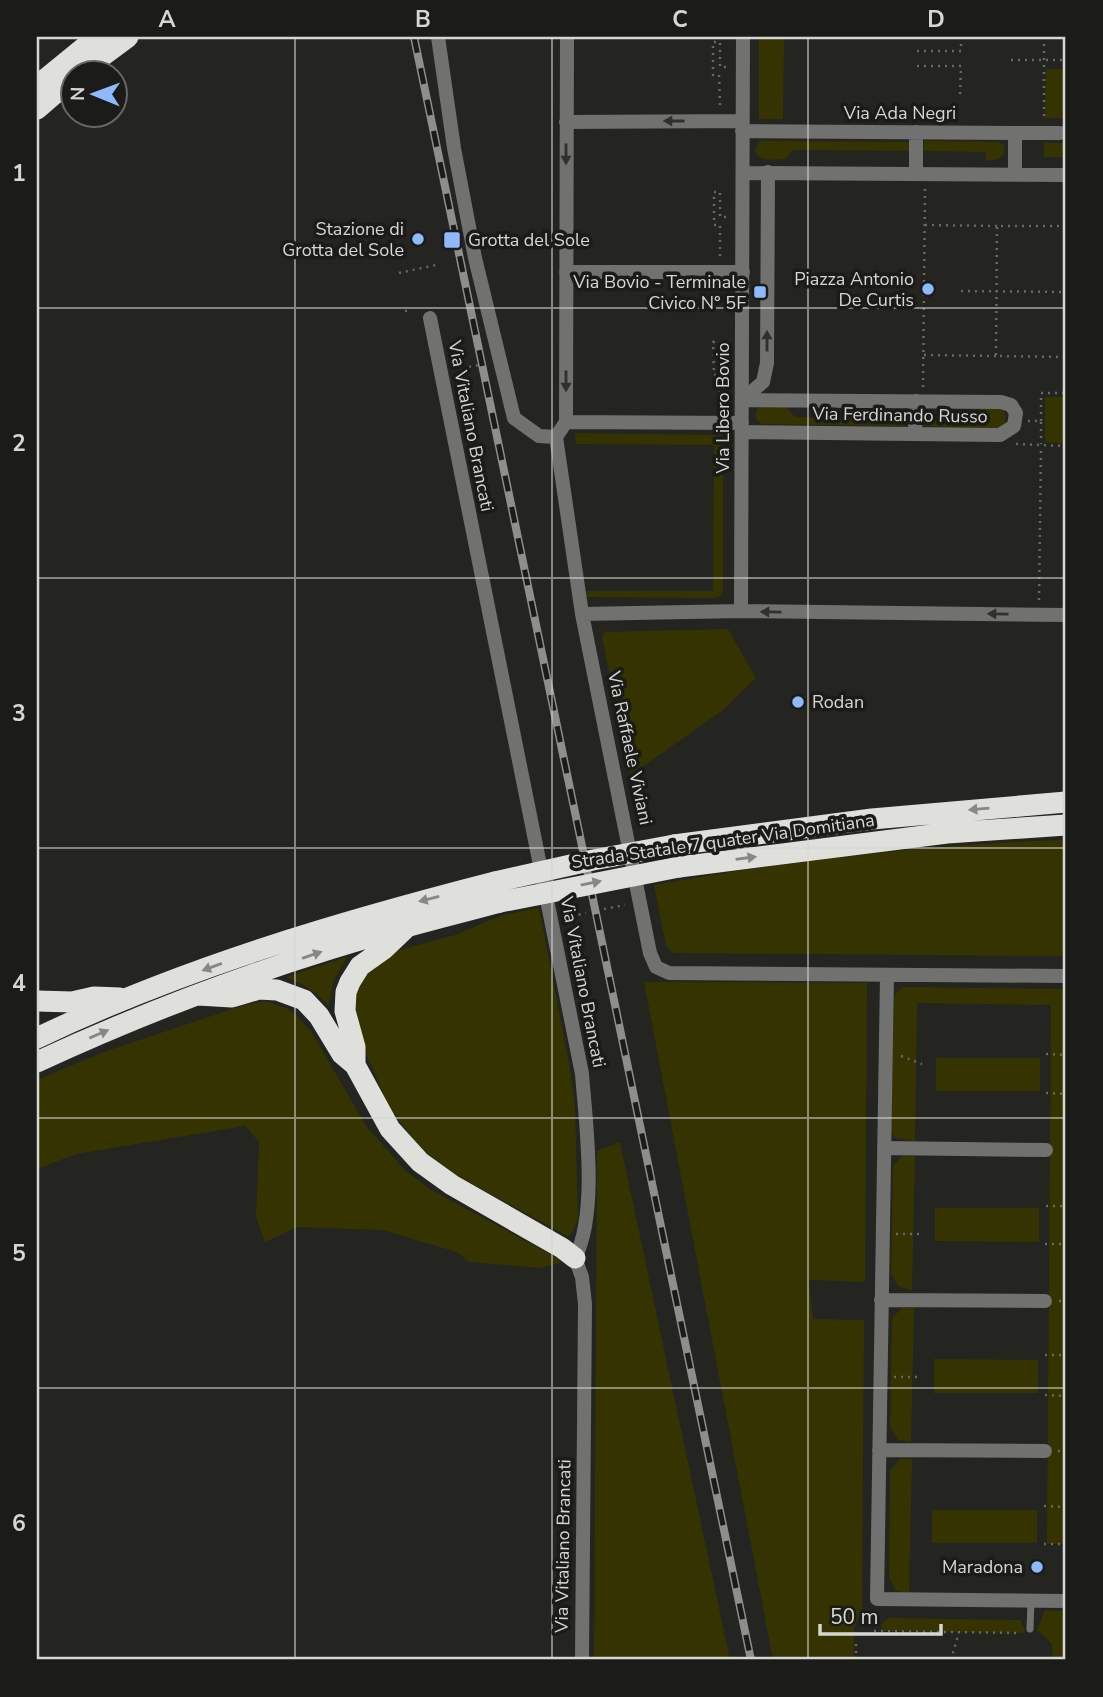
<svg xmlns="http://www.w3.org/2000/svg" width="1103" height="1697" viewBox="0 0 1103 1697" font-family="'Nunito Sans',sans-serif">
	<rect width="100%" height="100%" fill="#242421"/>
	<path fill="#353400" d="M 759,37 L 784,37 L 783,119 L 759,119 Z
		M 1046,69 L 1066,69 L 1066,118 L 1045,118 Z
		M 760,141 L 909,142 L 909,151 L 793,150 L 785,159 C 773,159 757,163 755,149 Z
		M 924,141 L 998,142 L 1004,145 C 1006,159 997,160 986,160 L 986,152 L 924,151 Z
		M 1044,143 L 1066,143 L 1066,157 L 1044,157 Z
		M 1045,397 L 1066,397 L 1066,444 L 1045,442 Z
		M 785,406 L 795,417 L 905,419 L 905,426 L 762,424 L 756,419 L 756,411 L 759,407 Z
		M 983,407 L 1001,407 L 1005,413 L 1005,424 L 1001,428 L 921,426 L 921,419 L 970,420 Z
		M 575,433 L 723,435 L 723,590 L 721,596 L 714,598 L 587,597 L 586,591 L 713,591 L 714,445 L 576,444 Z
		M 728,629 L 756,678 L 723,710 L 631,775 L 602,638 L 604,632 Z
		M 1066,840 L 1066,955 L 1063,956 L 673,953 L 666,946 L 654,885 C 789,861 928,844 1066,840 Z
		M 539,908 L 570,1068 L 575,1108 L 578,1219 L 572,1233 L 567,1236 L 455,1174 L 422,1149 L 399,1121 L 388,1104 L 355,1029 L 354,996 L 362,978 L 396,951 L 455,935 L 503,915 Z
		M 347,957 L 333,982 L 329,1006 C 316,992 304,984 286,977 Z
		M 644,982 L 867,983 L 865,1282 L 809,1280 L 813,1319 L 864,1320 L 862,1609 L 854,1628 L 854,1660 L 773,1660 Z
		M 903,987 L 1066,989 L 1065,1544 L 1047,1544 L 1051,1005 L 917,1003 L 915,1141 L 895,1138 L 891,1130 L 894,1000 L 895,994 Z
		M 265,1001 L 286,1008 L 296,1015 L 311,1031 L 366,1126 L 406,1171 L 431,1190 L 559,1259 L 561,1263 L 539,1268 L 469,1262 L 457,1252 L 382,1230 L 297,1227 L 265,1242 L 256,1217 L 259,1142 L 245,1126 L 76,1154 L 37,1169 L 37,1080 L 104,1052 L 244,1005 Z
		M 936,1058 L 1040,1058 L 1040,1091 L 936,1091 Z
		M 620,1142 L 730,1660 L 594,1660 L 597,1151 Z
		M 903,1155 L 915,1156 L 912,1290 L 899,1287 L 891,1274 L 893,1166 Z
		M 935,1208 L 1039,1208 L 1039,1242 L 935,1241 Z
		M 902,1308 L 914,1308 L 911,1442 L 898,1440 L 890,1426 L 892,1318 Z
		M 934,1359 L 1038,1360 L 1038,1393 L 934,1393 Z
		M 900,1459 L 912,1459 L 909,1593 L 896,1591 L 889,1577 L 890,1470 Z
		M 932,1510 L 1037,1510 L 1037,1543 L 932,1543 Z
		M 1045,1610 L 1066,1611 L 1065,1660 L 1053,1660 L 1052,1644 L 1037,1630 Z
		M 888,1618 L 1020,1620 L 1025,1630 L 1022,1633 L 882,1631 L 881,1625 Z"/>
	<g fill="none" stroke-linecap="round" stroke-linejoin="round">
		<path stroke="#686966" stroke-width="2.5" stroke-dasharray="2 5" stroke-linecap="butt" d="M 917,51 L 961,51 L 961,37
			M 1011,60 L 1066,60
			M 917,66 L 961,66 L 960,94
			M 720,105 L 719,75 L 713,75 L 713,42 L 720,42 L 720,67 L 727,67
			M 1044,116 L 1044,37
			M 925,225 L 997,226
			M 1066,226 L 997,226 L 996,356 L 1066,357
			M 720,256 L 720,225 L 714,225 L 714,192 L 720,192 L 720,217 L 727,217
			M 399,273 L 436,265
			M 961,291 L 1066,292
			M 405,311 L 412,310
			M 924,355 L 996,356
			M 469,367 L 485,364
			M 923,387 L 925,188
			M 720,407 L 720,376 L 714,375 L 713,342 L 720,342 L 720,368 L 727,368
			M 1028,421 L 1041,421 L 1041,444
			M 1041,421 L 1041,393 L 1066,393
			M 1016,444 L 1066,446
			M 1039,600 L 1041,446
			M 604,909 L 625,905
			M 565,918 L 586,913
			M 1046,1054 L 1066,1055
			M 901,1056 L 922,1064
			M 1046,1093 L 1066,1094
			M 1046,1206 L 1066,1206
			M 896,1234 L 921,1234
			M 1045,1244 L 1066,1244
			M 1059,1301 L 1066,1301
			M 1045,1355 L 1066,1355
			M 894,1377 L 921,1377
			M 1045,1395 L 1066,1396
			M 1058,1451 L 1066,1451
			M 1044,1506 L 1066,1507
			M 1044,1544 L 1066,1544
			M 874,1631 L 1018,1633
			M 856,1660 L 856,1642
			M 951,1660 L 959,1632"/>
		<path stroke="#717170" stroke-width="7" d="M 1030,1629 L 1031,1601"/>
		<path stroke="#717170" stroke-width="14" d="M 438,37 L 454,148 L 475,258 L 514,418 L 539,436 L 556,437
			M 567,37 L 566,422 L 742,423
			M 566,122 L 742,121
			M 742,131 L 1015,133 L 1015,174
			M 1015,133 L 1060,133
			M 743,173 L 1066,175
			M 916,174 L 916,132
			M 566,272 L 743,272
			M 430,318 L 582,1074 C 586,1125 598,1213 575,1258 L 582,1277 L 585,1304 L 582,1660
			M 742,400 L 763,382 L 767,363 L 768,172
			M 566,422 L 556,437 L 582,614 L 650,953 L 656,967 L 669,973 L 1066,976
			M 742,432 L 1000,435 L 1014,426 L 1016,413 L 1011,405 L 1001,402 L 742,400
			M 915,434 L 916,401
			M 741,611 L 743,37
			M 582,614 L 741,611 L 1066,615
			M 887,976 L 877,1599 L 1066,1601
			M 884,1148 L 1046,1150
			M 881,1300 L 1045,1301
			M 879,1450 L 1045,1451"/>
		<path stroke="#dfdfdb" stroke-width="21" d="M 78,74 L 128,37
			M 37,86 L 97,37
			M 37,109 L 74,77
			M 674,845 L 872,819 L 1066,802
			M 679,867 L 947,833 L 1066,825
			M 198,995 L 232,997 L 259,989 L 277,990 L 304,1000 L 319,1016 L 342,1054 L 355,1065 L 390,1129 L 420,1162 L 452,1185 L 562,1248 L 575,1258
			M 37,1001 L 72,1002 L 94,997 L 120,998
			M 37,1038 C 183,968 339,922 495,882
			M 37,1062 C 132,1018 230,980 330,949 C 386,931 443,917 500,902
			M 355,1065 L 355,1047 L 345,1011 L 346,992 L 350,982 L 360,966 L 384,949 L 405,929"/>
		<defs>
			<path id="rail" d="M 414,37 L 751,1660"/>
		</defs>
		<use href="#rail" stroke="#8e8e8b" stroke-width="8"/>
		<use href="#rail" stroke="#1b1b18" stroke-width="5" stroke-dasharray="16" stroke-linecap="butt"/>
		<path stroke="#dfdfdb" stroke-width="21" d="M 495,882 L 593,860 L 674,845
			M 500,902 L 679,867"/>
	</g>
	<defs><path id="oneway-solid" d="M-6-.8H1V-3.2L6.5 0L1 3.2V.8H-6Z" transform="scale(1.75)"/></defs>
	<g fill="#30302e">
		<use href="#oneway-solid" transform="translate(674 121) rotate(180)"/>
		<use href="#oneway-solid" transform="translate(566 154) rotate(90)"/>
		<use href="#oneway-solid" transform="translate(767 341) rotate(-90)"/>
		<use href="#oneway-solid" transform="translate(566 381) rotate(90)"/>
		<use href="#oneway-solid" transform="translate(771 612) rotate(-179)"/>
		<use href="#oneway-solid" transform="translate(998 614) rotate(-179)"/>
	</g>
	<g fill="#878783">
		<use href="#oneway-solid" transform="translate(979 809) rotate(175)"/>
		<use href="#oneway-solid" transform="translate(746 858) rotate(-8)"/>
		<use href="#oneway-solid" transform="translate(591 883) rotate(-11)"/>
		<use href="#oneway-solid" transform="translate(429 899) rotate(166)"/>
		<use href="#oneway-solid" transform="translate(312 955) rotate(-19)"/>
		<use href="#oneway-solid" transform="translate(212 967) rotate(160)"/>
		<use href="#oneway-solid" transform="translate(99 1034) rotate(-23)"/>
	</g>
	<path fill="none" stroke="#d6d7d4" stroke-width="2" stroke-opacity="0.55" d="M 295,37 L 295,1660M 552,37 L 552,1660M 808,37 L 808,1660M 37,308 L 1066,308M 37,578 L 1066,578M 37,848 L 1066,848M 37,1118 L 1066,1118M 37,1388 L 1066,1388"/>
	<g fill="#8eb9fc" stroke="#1b1b18" stroke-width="2.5">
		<circle cx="418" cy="239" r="7"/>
		<rect x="443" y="231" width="18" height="18" rx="3.5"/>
		<circle cx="928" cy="289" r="7"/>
		<rect x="753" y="285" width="14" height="14" rx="3.5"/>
		<circle cx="798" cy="702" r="7"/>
		<circle cx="1037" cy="1567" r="7"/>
	</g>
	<g text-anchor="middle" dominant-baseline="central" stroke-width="7" stroke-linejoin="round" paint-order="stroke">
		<g font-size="18" fill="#d6d7d4" stroke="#1b1b18">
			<text x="900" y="113">Via Ada Negri</text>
			<text transform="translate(723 408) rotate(-90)">Via Libero Bovio</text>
			<text transform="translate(900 415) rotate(1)">Via Ferdinando Russo</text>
			<text transform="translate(471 426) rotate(79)">Via Vitaliano Brancati</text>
			<text transform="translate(630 748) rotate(78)">Via Raffaele Viviani</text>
			<text transform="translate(723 841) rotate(-8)">Strada Statale 7 quater Via Domitiana</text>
			<text transform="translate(583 982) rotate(79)">Via Vitaliano Brancati</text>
			<text transform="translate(563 1546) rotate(-89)">Via Vitaliano Brancati</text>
		</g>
		<g font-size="18" fill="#d6d7d4" stroke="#1b1b18" text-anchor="end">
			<text x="404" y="229">Stazione di<tspan x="404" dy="21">Grotta del Sole</tspan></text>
			<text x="468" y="240" text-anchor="start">Grotta del Sole</text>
			<text x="914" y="279">Piazza Antonio<tspan x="914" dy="21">De Curtis</tspan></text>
			<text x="746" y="282">Via Bovio - Terminale<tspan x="746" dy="21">Civico N° 5F</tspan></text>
			<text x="812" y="702" text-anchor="start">Rodan</text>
			<text x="1023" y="1567">Maradona</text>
		</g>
	</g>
	<rect width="1103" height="1697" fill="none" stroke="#1b1b18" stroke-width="77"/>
	<g transform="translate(94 94) rotate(271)"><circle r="33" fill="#1b1b18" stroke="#666663" stroke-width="2"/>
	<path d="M0-5L12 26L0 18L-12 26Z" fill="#8eb9fc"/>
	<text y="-10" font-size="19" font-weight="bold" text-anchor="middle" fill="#d6d7d4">N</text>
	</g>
	<path d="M820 1624v10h121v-10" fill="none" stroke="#d6d7d4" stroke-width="3.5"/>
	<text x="830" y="1624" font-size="21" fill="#d6d7d4" stroke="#1b1b18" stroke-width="5" paint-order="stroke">50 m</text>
	<rect x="38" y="38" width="1026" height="1620" fill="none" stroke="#d6d7d4" stroke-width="2.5"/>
	<g font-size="23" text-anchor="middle" font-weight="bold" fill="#d6d7d4">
		<text x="167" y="27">A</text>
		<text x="423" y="27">B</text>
		<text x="680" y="27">C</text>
		<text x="936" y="27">D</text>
		<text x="19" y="181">1</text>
		<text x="19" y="451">2</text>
		<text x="19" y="721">3</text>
		<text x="19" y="991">4</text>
		<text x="19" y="1261">5</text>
		<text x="19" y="1531">6</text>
	</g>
</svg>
